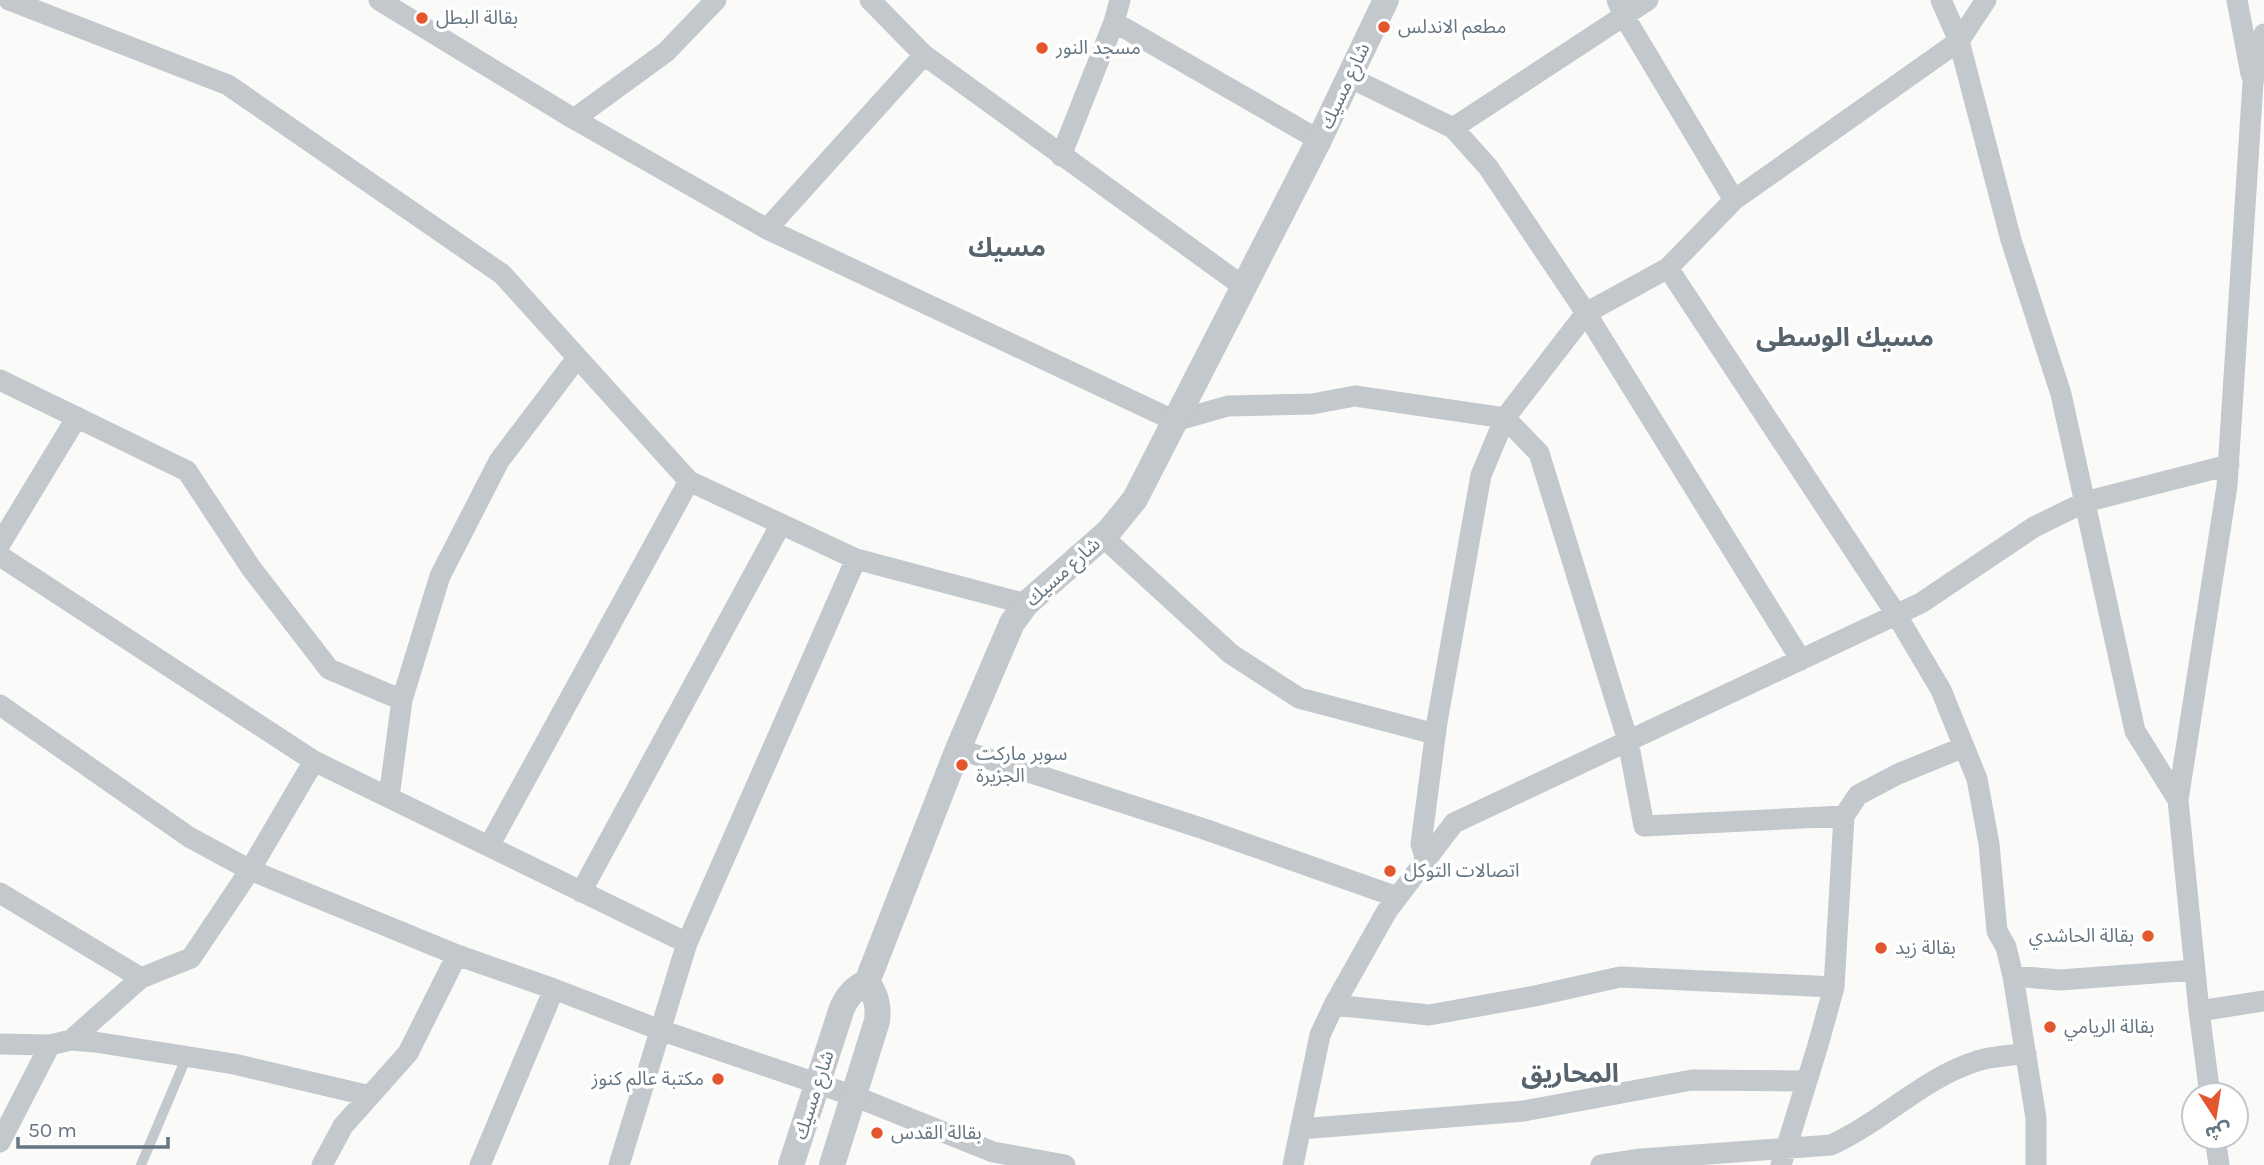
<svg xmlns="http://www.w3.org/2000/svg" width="2264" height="1165" viewBox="0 0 2264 1165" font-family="Karla,'Noto Sans Arabic',sans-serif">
	<rect width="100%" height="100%" fill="#fafaf8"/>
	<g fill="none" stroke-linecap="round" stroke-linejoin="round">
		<path stroke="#c3c8cc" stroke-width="10" d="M 141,1165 L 187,1056"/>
		<path stroke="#c3c8cc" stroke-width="21" d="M 9,0 L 228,85 L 502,274 L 689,481 L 856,559 L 1026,604
			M 379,0 L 574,119 L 767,229 L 1175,421 L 1228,406 L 1312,404 L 1355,396 L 1505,418 L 1539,453 L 1628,741 L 1644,826 L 1844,816
			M 870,0 L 924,55 L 1244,287
			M 1617,0 L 1624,16 L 1734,200
			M 1941,0 L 1959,41 L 2011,240 L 2061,394 L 2135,731 L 2178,800
			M 2237,0 L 2251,74
			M 1114,22 L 1319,140
			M 1349,77 L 1453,128 L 1648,0
			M 574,119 L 666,52 L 716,0
			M 1453,128 L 1488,167 L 1586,313 L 1801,660
			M 1061,156 L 1114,22 L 1120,0
			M 767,229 L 924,55
			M 1668,268 L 1896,614 L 1941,690 L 1977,779 L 1989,844 L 1997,931 L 2006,947 L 2013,976 L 2060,980 L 2195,970
			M 0,380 L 187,471 L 251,568 L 329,669 L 402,700
			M 1103,537 L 1231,654 L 1299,698 L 1435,734
			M 0,544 L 77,417
			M 0,556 L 314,761 L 687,943
			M 0,705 L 189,837 L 250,870 L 457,955 L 554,989 L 660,1030 L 854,1096 L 993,1152 L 1065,1165
			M 958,749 L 1204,829 L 1397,897
			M 389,797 L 402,700 L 440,576 L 499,461 L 577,358
			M 489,846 L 689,481
			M 1426,860 L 1421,844 L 1437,722 L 1481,475 L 1505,418 L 1586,313 L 1668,268 L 1734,200 L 1959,41 L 1986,0
			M 581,892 L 781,524
			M 0,893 L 141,978
			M 2013,976 L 2036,1118 L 2036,1165
			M 1334,1005 L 1429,1015 L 1535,996 L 1620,977 L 1834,987
			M 2199,1011 L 2264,1001
			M 71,1040 L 141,978 L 191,958 L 250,870 L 314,761
			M 0,1044 L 50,1045 L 71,1040 L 95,1042 L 234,1064 L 370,1096
			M 2210,1095 L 2199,1011 L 2178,800 L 2227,486 L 2253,82 L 2264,34
			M 1300,1129 L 1524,1111 L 1692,1080 L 1807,1081
			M 2215,1137 L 2219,1165
			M 0,1142 L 50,1045
			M 322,1165 L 343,1126 L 408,1053 L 457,955
			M 480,1165 L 554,989
			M 619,1165 L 687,943 L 856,559
			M 1293,1165 L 1320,1035 L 1334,1005 L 1387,911 L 1454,823 L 1921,603 L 2034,527 L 2085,502 L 2229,465
			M 1601,1165 L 1641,1159 L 1831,1145 C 1882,1122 1923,1078 1977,1061 C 1992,1056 2010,1056 2026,1053
			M 1781,1165 L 1818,1045 L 1834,987 L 1844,816 L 1858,795 L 1898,774 L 1964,747"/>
		<path stroke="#c3c8cc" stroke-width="26" d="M 791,1165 L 842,1008 C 848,995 855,988 867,982 L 958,749 L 1012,623 L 1026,604 L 1109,531 L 1135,499 L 1319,140 L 1386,0
			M 832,1165 L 877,1021 C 879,1006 876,995 867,982"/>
	</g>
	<g fill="#e4572e" stroke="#fff" stroke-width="2.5">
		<circle cx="422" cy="18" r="7"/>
		<circle cx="1384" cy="27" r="7"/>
		<circle cx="1042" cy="48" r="7"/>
		<circle cx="962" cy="765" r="7"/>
		<circle cx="1390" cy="871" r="7"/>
		<circle cx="2148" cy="936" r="7"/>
		<circle cx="1881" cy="948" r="7"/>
		<circle cx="2050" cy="1027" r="7"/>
		<circle cx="718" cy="1079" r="7"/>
		<circle cx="877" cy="1133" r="7"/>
	</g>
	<g text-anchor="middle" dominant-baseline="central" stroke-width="7" stroke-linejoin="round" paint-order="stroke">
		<g font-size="19" fill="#657683" stroke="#fff" text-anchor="start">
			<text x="436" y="18">بقالة البطل</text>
			<text x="1398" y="27">مطعم الاندلس</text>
			<text x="1056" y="48">مسجد النور</text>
			<text x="976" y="754">سوبر ماركت<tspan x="976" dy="22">الجزيرة</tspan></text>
			<text x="1404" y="871">اتصالات التوكل</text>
			<text x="2134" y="936" text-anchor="end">بقالة الحاشدي</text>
			<text x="1895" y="948">بقالة زيد</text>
			<text x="2064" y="1027">بقالة الريامي</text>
			<text x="704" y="1079" text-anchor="end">مكتبة عالم كنوز</text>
			<text x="891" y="1133">بقالة القدس</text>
		</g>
		<g font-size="19" fill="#657683" stroke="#fff">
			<text transform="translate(1345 86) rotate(-65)">شارع مسيك</text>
			<text transform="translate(1063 572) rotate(-42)">شارع مسيك</text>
			<text transform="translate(814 1095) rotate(-72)">شارع مسيك</text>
		</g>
		<g font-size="26" font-weight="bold" fill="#57646e" stroke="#fff">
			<text x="1007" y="247">مسيك</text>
			<text x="1845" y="337">مسيك الوسطى</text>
			<text x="1570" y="1073">المحاريق</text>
		</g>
	</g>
	<g transform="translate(2215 1116) rotate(168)"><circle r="33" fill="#ffffff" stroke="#c1c8cd" stroke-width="2"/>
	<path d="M0-5L12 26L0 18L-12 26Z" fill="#e4572e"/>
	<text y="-10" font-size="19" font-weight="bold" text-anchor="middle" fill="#657683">ش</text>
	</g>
	<path d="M18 1137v10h150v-10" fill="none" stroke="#657683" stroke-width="3.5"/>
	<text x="28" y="1137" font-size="21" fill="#657683" stroke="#ffffff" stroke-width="5" paint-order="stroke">50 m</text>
</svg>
